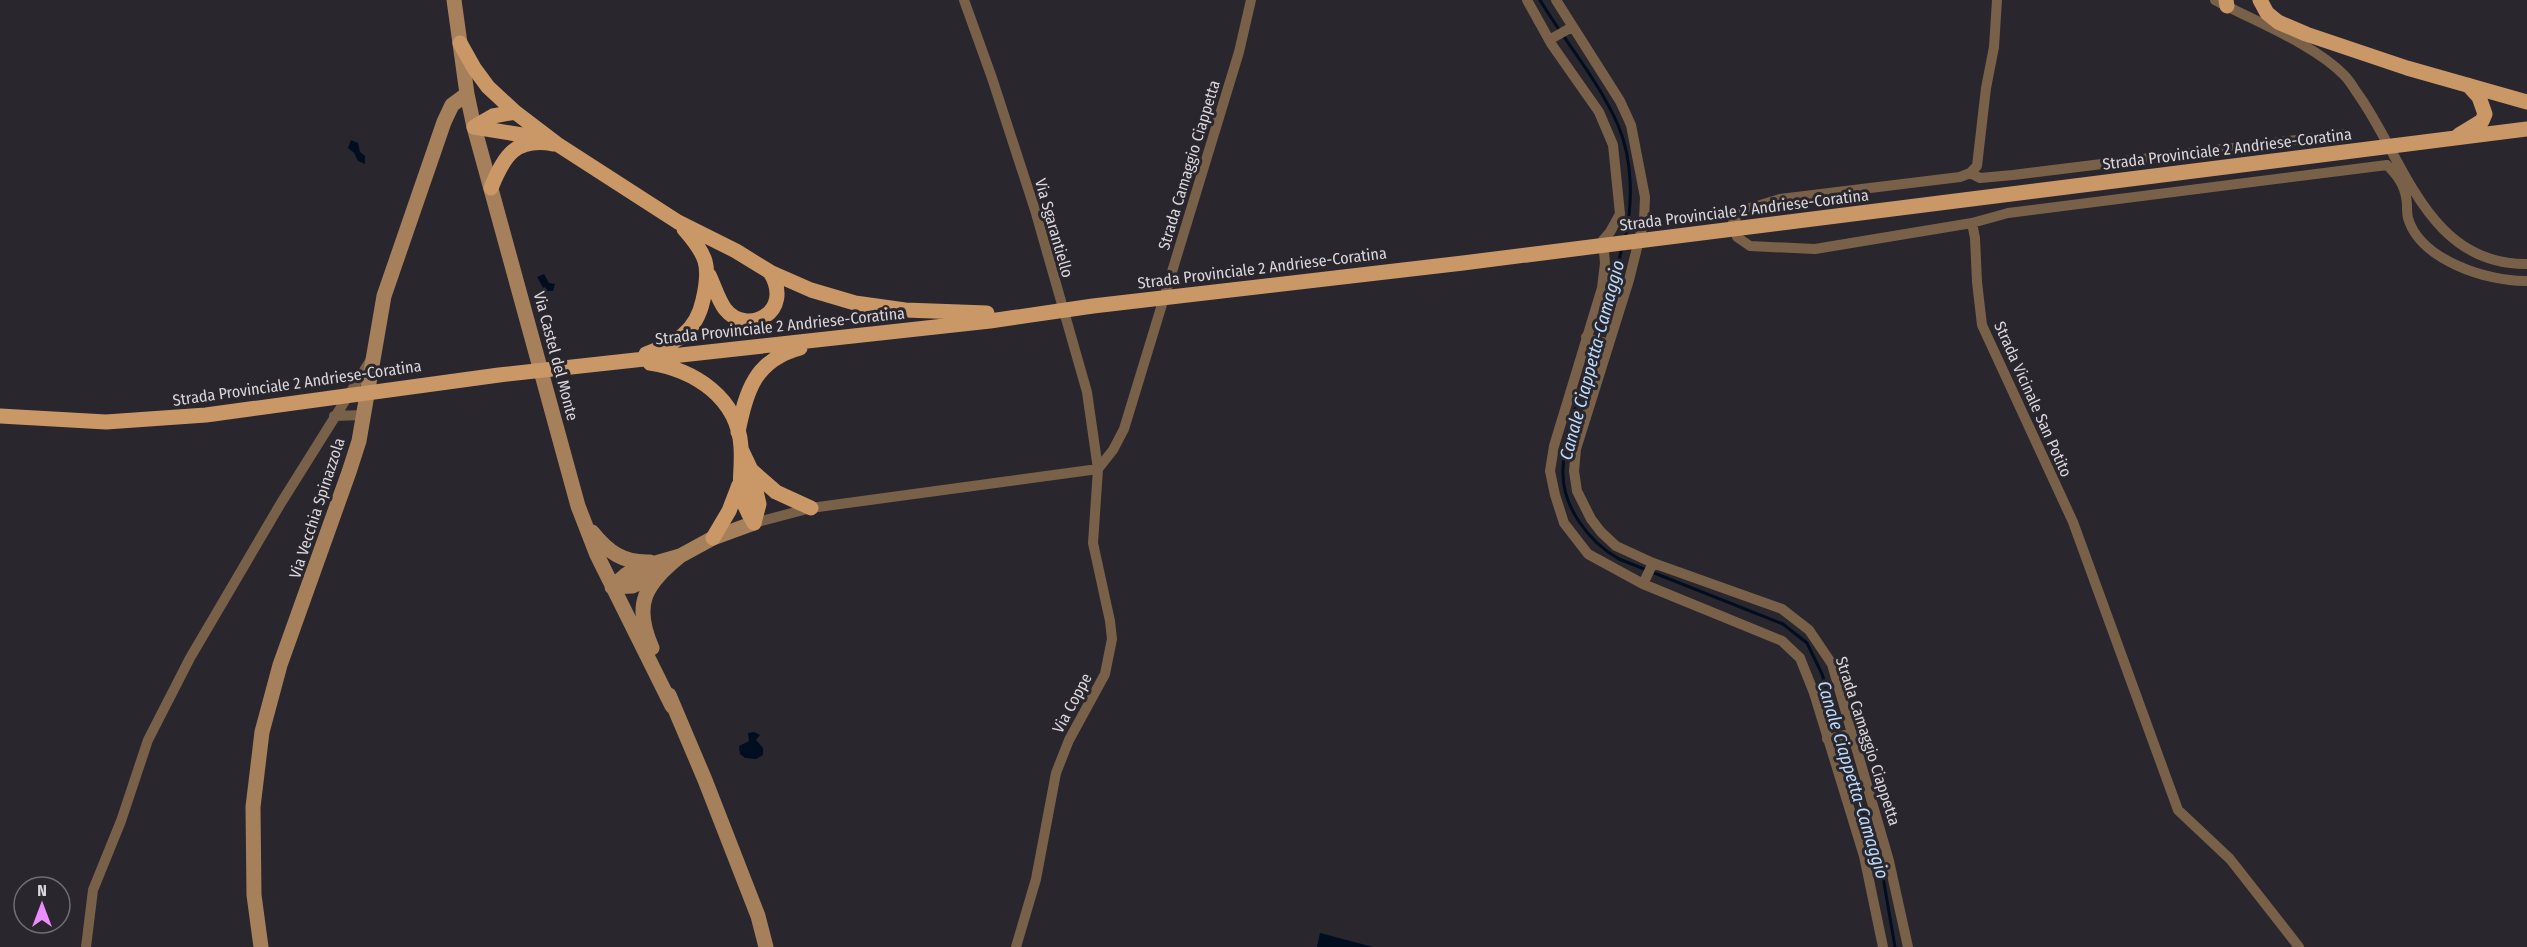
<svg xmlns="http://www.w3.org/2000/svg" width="2527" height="947" viewBox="0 0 2527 947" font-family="'Fira Sans Condensed',sans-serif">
	<rect width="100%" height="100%" fill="#2a262d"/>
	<path fill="#000e20" d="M 351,140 L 358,143 L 360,152 L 365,156 L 365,164 L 358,161 L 354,153 L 348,148 Z
		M 544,274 L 549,283 L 555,284 L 553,291 L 545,291 L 537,277 Z
		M 754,732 L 760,735 L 756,740 L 763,748 L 763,755 L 756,759 L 745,758 L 740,754 L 739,746 L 749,741 L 748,733 Z
		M 1320,933 L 1373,947 L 1317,947 Z"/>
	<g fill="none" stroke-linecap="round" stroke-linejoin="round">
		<path stroke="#000e20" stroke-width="3" d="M 1540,0 C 1565,42 1599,81 1618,125 C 1633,160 1633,204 1625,239
			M 1599,338 L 1622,248
			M 1597,344 C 1586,381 1564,432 1563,469 C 1561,506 1589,542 1619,559 L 1783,624 L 1807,643 L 1822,674 L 1883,877 L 1895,947"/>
		<path stroke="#796149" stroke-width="10" d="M 964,0 L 992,78 L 1035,210 L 1087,392 L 1098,469 L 1093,543 L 1110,621 L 1112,639 L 1105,674 L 1069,740 L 1056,773 L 1036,879 L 1016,947
			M 1527,0 L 1552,45 L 1599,112 L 1613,145 L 1620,214 L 1610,232 L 1603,240 L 1605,263 L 1602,288 L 1554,446 L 1550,471 L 1555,495 L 1564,523 L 1588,554 L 1643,584 L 1782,641 L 1800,658 L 1814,693 L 1864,856 L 1883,947
			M 1556,0 L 1620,101 L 1631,125 L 1645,197 L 1644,220 L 1629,280 L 1576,449 L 1574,471 L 1577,491 L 1591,519 L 1601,532 L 1616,546 L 1653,563 L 1782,609 L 1809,630 L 1832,664 L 1889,861 L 1908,947
			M 1997,0 L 1994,47 L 1986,88 L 1977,166 L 1970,173 L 1960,177 L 1780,199 L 1747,209 L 1739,213 L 1733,222 L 1737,237 L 1750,246 L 1815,249 L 1972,223 L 1975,238 L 1977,282 L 1982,325 L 2073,522 L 2178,810 L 2230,859 L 2299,947
			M 2215,0 C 2254,21 2314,44 2344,75 C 2350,81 2355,90 2360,97 C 2406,164 2429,265 2527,264
			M 1549,40 L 1572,27
			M 1970,173 L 1980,178 L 2013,175 L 2344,134
			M 1972,223 L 2008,213 L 2387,165 C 2399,177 2406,187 2407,205 C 2407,209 2407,214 2408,218 C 2420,260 2488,282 2527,281
			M 1586,337 L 1609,344
			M 334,416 L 363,415
			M 1098,469 L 1113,450 L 1124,429 L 1239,52 L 1251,0
			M 754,523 L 811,508 L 1098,469
			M 1643,584 L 1653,563
			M 1827,739 L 1853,733
			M 86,947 L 93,890 L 121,821 L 148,740 L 190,658 L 281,503 L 370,361"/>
		<path stroke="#a6805a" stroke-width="15" d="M 454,0 L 467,94 L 474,127 L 578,506 L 597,555 L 672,706
			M 592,532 C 608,552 623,563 650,562
			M 612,587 L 627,574 L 638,568 L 680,556 L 713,538 L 754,523
			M 612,587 L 632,586 L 655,576
			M 652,648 C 632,603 646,584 680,556
			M 669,695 L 705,780 L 758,916 L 766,947
			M 261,947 L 254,895 L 253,807 L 262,732 L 280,665 L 349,472 L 359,441 L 384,296 L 444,122 L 452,105 L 467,94"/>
		<path stroke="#ca9867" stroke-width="15" d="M 2226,0 L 2227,6
			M 2260,0 L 2267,13 L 2278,22 L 2306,34 L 2407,68 L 2527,102
			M 460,43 L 474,68 L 488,87 L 515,112 L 557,144 L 678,222 L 736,251 L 770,272 L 811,290 L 855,303 L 905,310 L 987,313
			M 474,127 L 522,135 L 538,141
			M 474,127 L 493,116 L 515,112
			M 2459,135 L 2482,121 L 2485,114 L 2479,97 L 2468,85
			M 491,188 C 504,155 516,137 554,144
			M 709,275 C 714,285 718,300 725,309 C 747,337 795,312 770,272
			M 646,354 C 658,349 673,344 683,335 C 694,326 700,314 703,300 C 711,266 707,255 684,229
			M 650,363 C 695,370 738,398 741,447 C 743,482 733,489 754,523
			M 0,416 L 106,422 L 206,415 L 499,375 L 990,321 L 1093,306 L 1463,263 L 2527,129
			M 738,432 C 746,391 755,360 800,348
			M 742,451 L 751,470 L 759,504 L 754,523
			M 751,470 L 776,492 L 811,508
			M 713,538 L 729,511 L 739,485"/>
	</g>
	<g text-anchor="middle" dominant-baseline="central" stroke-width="6" stroke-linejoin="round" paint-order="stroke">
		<g font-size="16" fill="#dad8dc" stroke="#2a262d">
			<text transform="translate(2227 149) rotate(-7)">Strada Provinciale 2 Andriese-Coratina</text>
			<text transform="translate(1189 165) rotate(-73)">Strada Camaggio Ciappetta</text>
			<text transform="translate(1744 210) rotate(-7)">Strada Provinciale 2 Andriese-Coratina</text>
			<text transform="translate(1054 228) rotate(74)">Via Sgarantiello</text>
			<text transform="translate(1262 268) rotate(-7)">Strada Provinciale 2 Andriese-Coratina</text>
			<text transform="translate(780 326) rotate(-6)">Strada Provinciale 2 Andriese-Coratina</text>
			<text transform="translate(556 356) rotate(75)">Via Castel del Monte</text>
			<text transform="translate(297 383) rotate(-8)">Strada Provinciale 2 Andriese-Coratina</text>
			<text transform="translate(2033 399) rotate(66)">Strada Vicinale San Potito</text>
			<text transform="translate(317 508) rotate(-72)">Via Vecchia Spinazzola</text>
			<text transform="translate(1072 703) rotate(-62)">Via Coppe</text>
			<text transform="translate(1868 741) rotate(72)">Strada Camaggio Ciappetta</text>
		</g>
		<g font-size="18" font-style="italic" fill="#badcfe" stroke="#2a262d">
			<text transform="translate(1592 360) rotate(-75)">Canale Ciappetta-Camaggio</text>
			<text transform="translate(1853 780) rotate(73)">Canale Ciappetta-Camaggio</text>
		</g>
	</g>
	<g transform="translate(42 905)"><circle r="28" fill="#2a262d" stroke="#706d73" stroke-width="1.5"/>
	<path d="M0-4.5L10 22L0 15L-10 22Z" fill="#eb8dfc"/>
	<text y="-9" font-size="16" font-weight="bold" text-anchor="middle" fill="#dad8dc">N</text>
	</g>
</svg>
